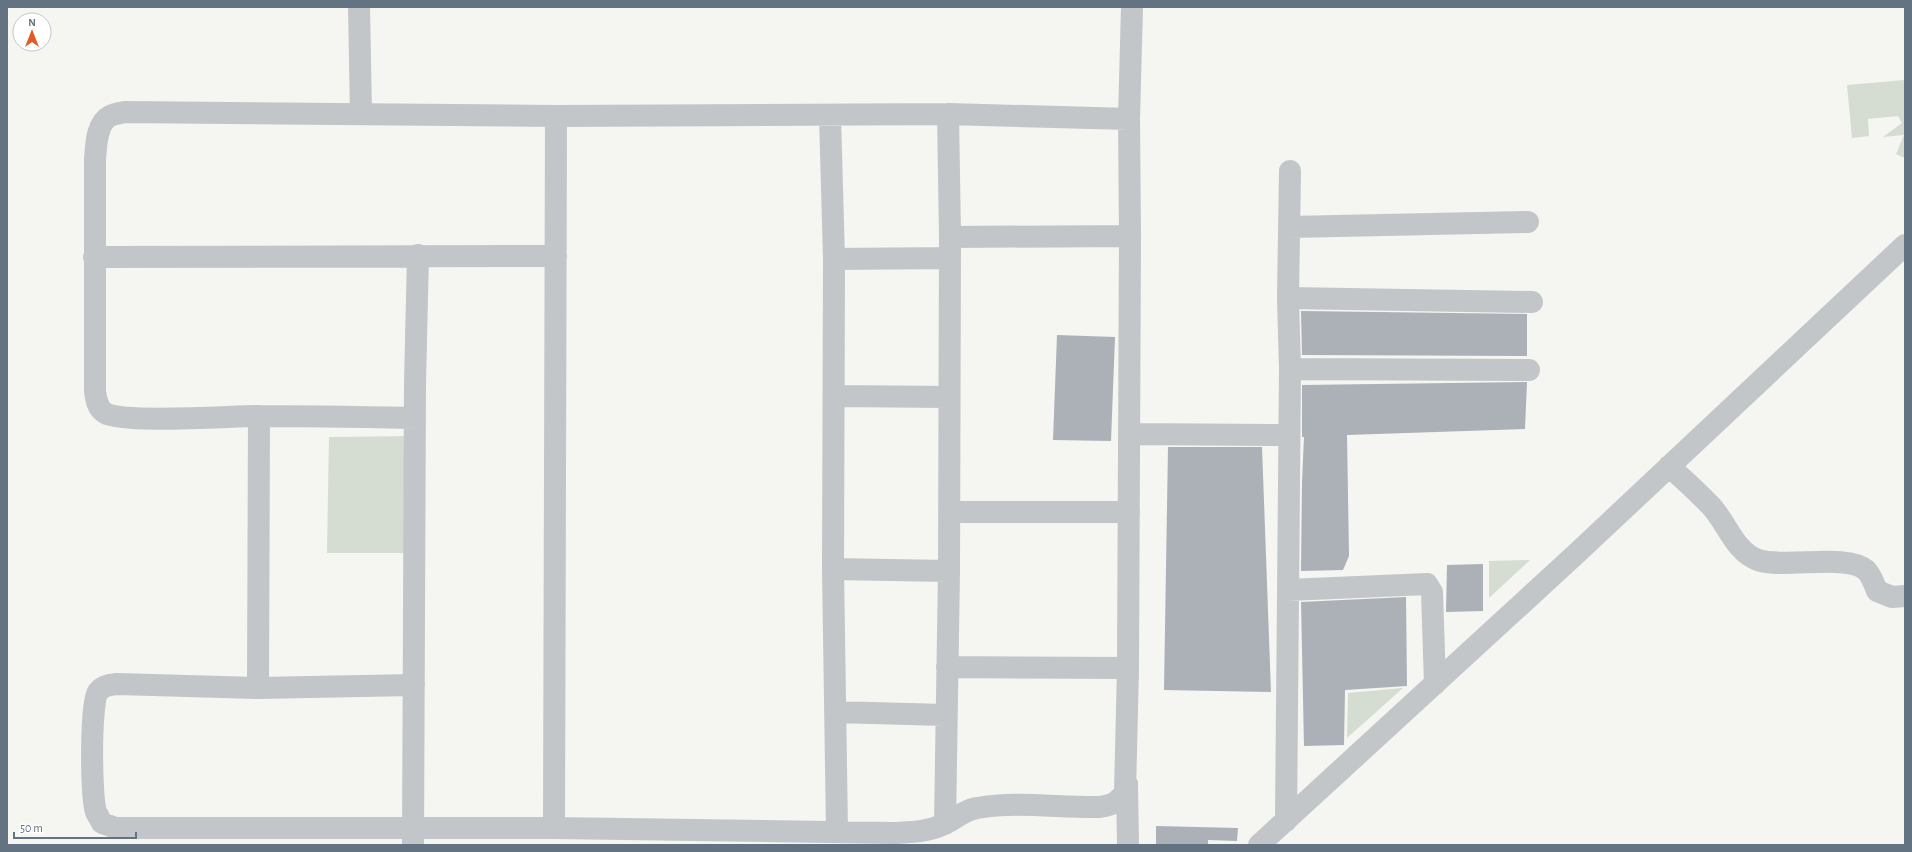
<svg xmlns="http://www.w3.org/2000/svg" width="1912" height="852" viewBox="0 0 1912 852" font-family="'Alegreya Sans',sans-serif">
	<rect width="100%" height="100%" fill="#f5f5f1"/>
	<path fill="#d5dcd2" d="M 1905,80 L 1905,158 L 1896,154 L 1904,135 L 1883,137 L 1902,123 L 1898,116 L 1868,119 L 1869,136 L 1852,138 L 1847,85 Z
		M 414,436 L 415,553 L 327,553 L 329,437 Z
		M 1530,560 L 1489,598 L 1489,561 Z
		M 1403,688 L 1347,738 L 1348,693 Z"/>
	<path fill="#abb1b7" d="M 1301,311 L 1527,314 L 1527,356 L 1302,355 Z
		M 1057,335 L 1115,337 L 1111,441 L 1053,440 Z
		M 1527,382 L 1525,429 L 1347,435 L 1349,556 L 1343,570 L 1301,571 L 1302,482 L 1304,437 L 1302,437 L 1302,385 Z
		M 1168,447 L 1262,447 L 1271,692 L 1164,690 Z
		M 1483,564 L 1483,611 L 1446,612 L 1447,565 Z
		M 1406,597 L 1407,686 L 1345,690 L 1344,745 L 1304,746 L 1301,602 Z
		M 1156,826 L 1238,828 L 1237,841 L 1208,840 L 1208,845 L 1156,845 Z"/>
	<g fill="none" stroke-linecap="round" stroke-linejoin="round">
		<path stroke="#c2c6c9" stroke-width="22" d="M 359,7 L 361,113
			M 830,116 L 834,259 L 833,569 L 837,832
			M 1289,227 L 1528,222
			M 950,237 L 1130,236
			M 94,257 L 556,256
			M 834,259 L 949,258
			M 1288,298 L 1532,302
			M 1290,369 L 1529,370
			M 835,396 L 949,397
			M 415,418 C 363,417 311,416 259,416 C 231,416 124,424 105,413 C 97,408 96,399 95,391 L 95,160 C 96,147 96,123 110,116 C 114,114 120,113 125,112 L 556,116 L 948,114 L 1129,119
			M 1130,434 L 1289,435
			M 1669,466 C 1683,479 1698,492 1711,506 C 1727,523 1735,552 1758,560 C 1785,569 1846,553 1866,570 C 1872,576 1874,584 1877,591 L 1892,597 L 1905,596
			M 949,512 L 1129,512
			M 833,569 L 949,571
			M 1288,590 L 1427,584 L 1432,592 L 1435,684
			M 947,667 L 1128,668
			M 414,685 L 258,688 L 118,684 C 110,685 103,685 98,692 C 90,703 91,797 96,812 C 98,816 100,819 102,823 L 116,828 L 554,828 L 894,833 C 910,832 927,832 942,825 C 955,820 963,810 977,808 C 1018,801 1060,808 1100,807 C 1112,805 1118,803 1125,792 L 1128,668 L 1130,236 L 1129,119 L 1132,7
			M 258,688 L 259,416
			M 835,712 L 945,715
			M 1127,784 L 1128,845
			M 1286,821 L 1290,369 L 1288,298 L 1290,171
			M 945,824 L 949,571 L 950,237 L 948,114
			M 554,828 L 556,116
			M 413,845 L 415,383 L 418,255
			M 1259,845 L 1576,554 L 1905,245"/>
	</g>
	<rect width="1912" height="852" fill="none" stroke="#647382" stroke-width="16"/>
	<g transform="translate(32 32)"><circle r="19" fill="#ffffff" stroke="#c1c7cd"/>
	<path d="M0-3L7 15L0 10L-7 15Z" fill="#e25b24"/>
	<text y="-6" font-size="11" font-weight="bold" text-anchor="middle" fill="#647382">N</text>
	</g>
	<path d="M14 832v6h122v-6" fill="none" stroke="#647382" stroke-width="2"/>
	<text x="20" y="832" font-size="12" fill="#647382" stroke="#ffffff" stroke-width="3" paint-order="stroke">50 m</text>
</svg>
